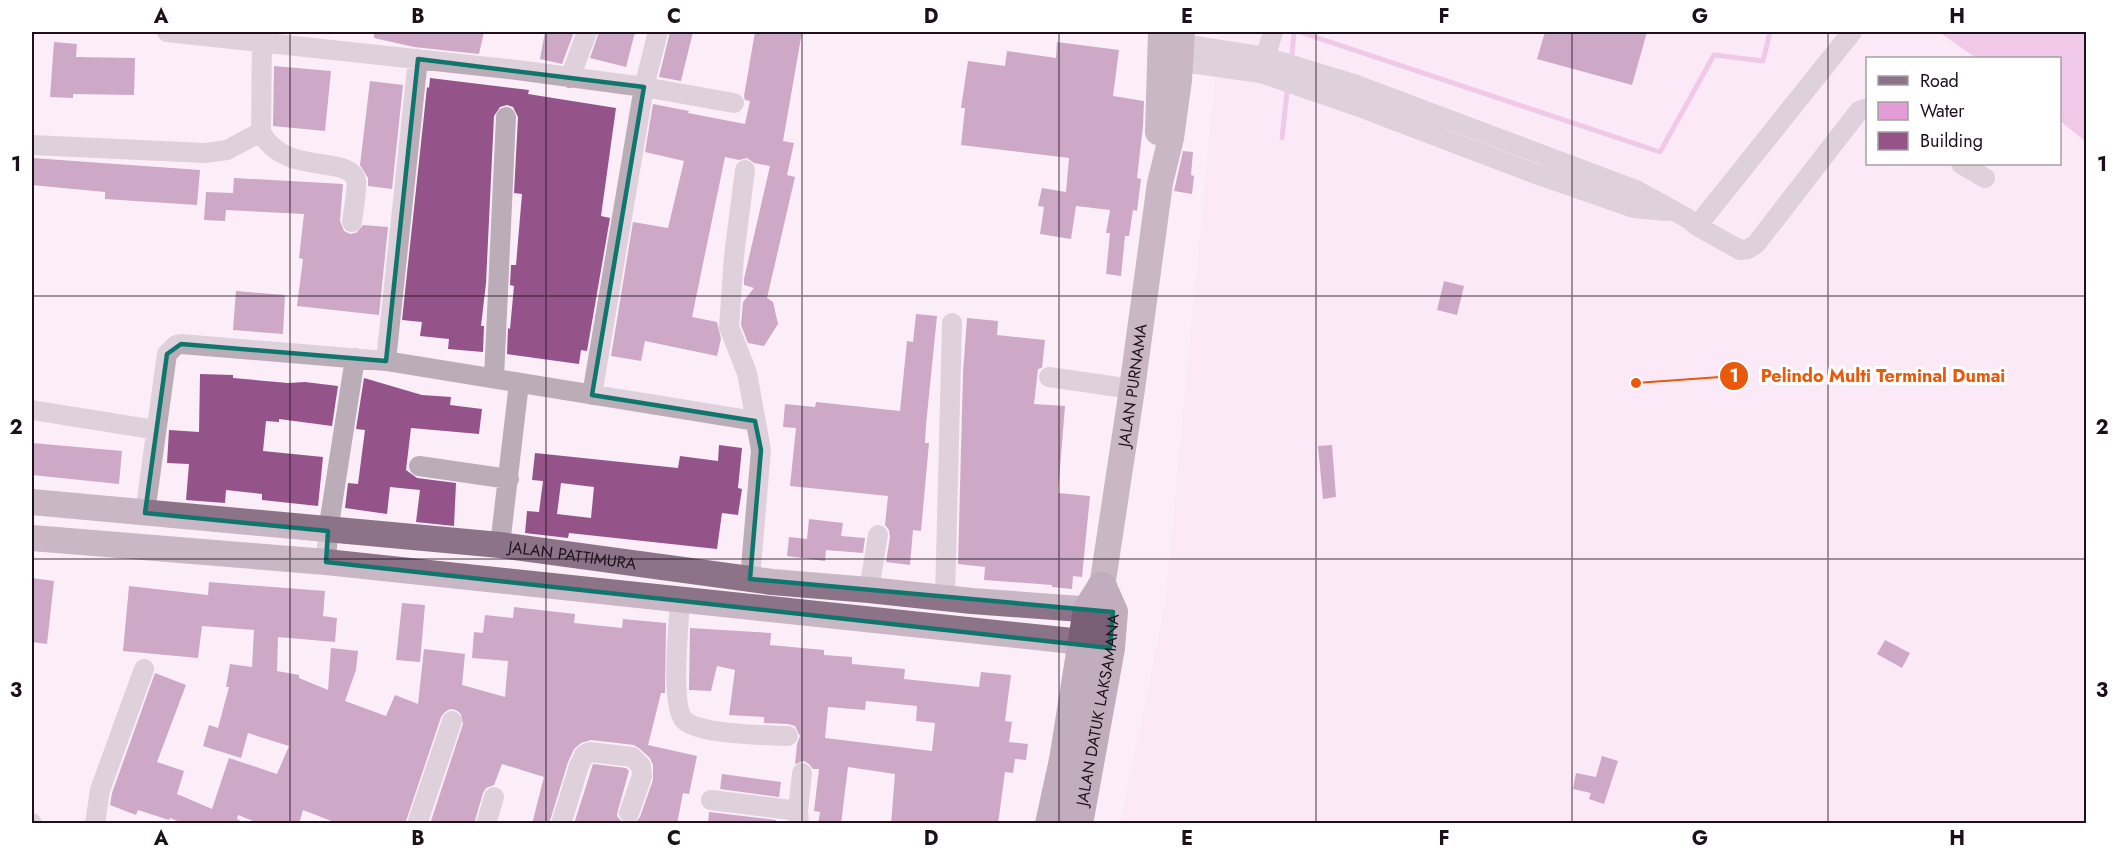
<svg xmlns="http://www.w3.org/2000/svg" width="2118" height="855" viewBox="0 0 2118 855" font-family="Jost,sans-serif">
	<rect width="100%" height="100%" fill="#fceef9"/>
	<path fill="#fbe3f6" d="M 1219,32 L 1939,32 L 1976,58 L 1868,58 L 1868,164 L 2060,164 L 2060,121 L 2086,142 L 2086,823 L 1120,824 L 1165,603 Z"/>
	<path fill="#e39cd6" d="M 1939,32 L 2086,32 L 2086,142 L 2060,121 L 2060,58 L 1976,58 Z"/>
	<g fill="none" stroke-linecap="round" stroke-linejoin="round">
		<path stroke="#e39cd6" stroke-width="5" d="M 1300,32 L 1660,152 L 1714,55 L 1763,61 L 1770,32
			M 1292,54 L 1294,32
			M 1282,138 L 1287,92"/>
	</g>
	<path fill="#94548a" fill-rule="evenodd" d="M 374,32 L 484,32 L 479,54 L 414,47 L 374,38 Z
		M 545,32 L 574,32 L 562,64 L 540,59 Z
		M 599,32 L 635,32 L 626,67 L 590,58 Z
		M 670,32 L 693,32 L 681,81 L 659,77 Z
		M 755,32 L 802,32 L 783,141 L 794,143 L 787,175 L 795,177 L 767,298 L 773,302 L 778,324 L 764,346 L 748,343 L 741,325 L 743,302 L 754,288 L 744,285 L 744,279 L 770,166 L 754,163 L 747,158 L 739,160 L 725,157 L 692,317 L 717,322 L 721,339 L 717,356 L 645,341 L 641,361 L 611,356 L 633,222 L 668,228 L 684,161 L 645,152 L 653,104 L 689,111 L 688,113 L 745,124 L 750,101 L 745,100 L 744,96 Z
		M 1545,32 L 1647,32 L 1632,85 L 1537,59 Z
		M 54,42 L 77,44 L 76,57 L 135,58 L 134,95 L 73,94 L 73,98 L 50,97 Z
		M 1057,42 L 1119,50 L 1113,96 L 1144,101 L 1143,126 L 1137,178 L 1141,179 L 1137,211 L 1133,210 L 1129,236 L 1125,236 L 1121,276 L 1106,274 L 1110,233 L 1106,233 L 1110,210 L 1076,206 L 1071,239 L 1040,234 L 1044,207 L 1038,206 L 1042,188 L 1066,192 L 1069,158 L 961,145 L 965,108 L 961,108 L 968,61 L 1005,66 L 1007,51 L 1056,58 Z
		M 274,66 L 331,71 L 325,131 L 273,126 Z
		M 430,78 L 529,90 L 528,94 L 616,108 L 601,216 L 610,218 L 587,351 L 581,350 L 579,364 L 507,354 L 508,328 L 510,329 L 514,286 L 510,285 L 511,265 L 516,265 L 522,194 L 514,193 L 518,117 L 513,107 L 507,105 L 500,107 L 494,116 L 486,283 L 481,326 L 484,326 L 483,352 L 448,349 L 449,339 L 420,336 L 422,322 L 402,320 L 427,87 L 429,88 Z
		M 370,81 L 403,85 L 392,189 L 368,186 L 368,178 L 360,165 Z
		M 1183,151 L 1193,152 L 1191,175 L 1194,176 L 1192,194 L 1174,191 Z
		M 32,158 L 200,170 L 197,205 L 105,199 L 105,192 L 32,185 Z
		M 234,178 L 343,184 L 340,221 L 344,231 L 350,234 L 356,233 L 363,225 L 388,227 L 379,315 L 297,306 L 303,259 L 299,258 L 304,214 L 226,210 L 225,221 L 204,220 L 206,192 L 233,193 Z
		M 1444,281 L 1464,286 L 1457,315 L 1437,310 Z
		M 236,291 L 285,295 L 283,334 L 233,330 Z
		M 916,314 L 937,316 L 926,425 L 925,443 L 929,443 L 921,531 L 913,530 L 910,565 L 886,562 L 890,537 L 889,530 L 885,525 L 888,496 L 790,486 L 796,428 L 783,427 L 785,404 L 815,407 L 816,402 L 900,411 L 907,341 L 913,342 Z
		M 967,318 L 998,321 L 997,335 L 1045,340 L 1042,368 L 1038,369 L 1034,404 L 1065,406 L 1058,493 L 1090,496 L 1082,577 L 1073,576 L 1072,589 L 1052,587 L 1052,585 L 984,580 L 985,567 L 958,564 L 963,373 Z
		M 200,374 L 233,375 L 233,378 L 288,383 L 305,382 L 338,386 L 332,426 L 279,419 L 279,422 L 266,421 L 263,451 L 323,457 L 318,506 L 262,500 L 262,494 L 226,490 L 225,503 L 186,500 L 189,464 L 167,463 L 169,430 L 199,432 Z
		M 364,378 L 422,395 L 451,397 L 450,405 L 482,409 L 479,434 L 411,428 L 406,470 L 417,478 L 456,483 L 454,526 L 416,522 L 420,490 L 390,487 L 387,514 L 345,508 L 348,483 L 358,484 L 365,430 L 356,429 Z
		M 32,443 L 122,451 L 119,484 L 32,475 Z
		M 719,445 L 742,448 L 738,488 L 742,489 L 738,515 L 722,513 L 717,549 L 569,533 L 568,538 L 525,533 L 527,511 L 539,512 L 543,481 L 532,480 L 535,453 L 678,468 L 680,456 L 718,461 ZM 561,483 L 594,487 L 591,518 L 557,514 Z
		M 1332,445 L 1336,497 L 1323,499 L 1318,446 Z
		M 809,519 L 843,523 L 841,536 L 865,538 L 863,553 L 826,550 L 825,561 L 787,556 L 789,537 L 807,539 Z
		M 32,578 L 54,581 L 47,644 L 32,642 Z
		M 209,582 L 325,591 L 323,616 L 337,618 L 335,642 L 278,637 L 277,671 L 299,675 L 299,678 L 328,690 L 331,648 L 358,651 L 356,670 L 345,701 L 386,716 L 395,695 L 418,704 L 424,649 L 465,654 L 462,685 L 505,697 L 508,661 L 472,658 L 474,632 L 483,633 L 485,615 L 513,618 L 514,607 L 575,614 L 574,623 L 622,628 L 623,619 L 666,623 L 665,693 L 661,693 L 648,745 L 697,756 L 689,794 L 683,793 L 677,824 L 634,824 L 640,817 L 653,780 L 653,765 L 650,758 L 640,749 L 634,745 L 591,740 L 581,743 L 574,749 L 568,762 L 549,824 L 532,824 L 544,777 L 502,764 L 494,785 L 486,788 L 483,793 L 474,824 L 430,824 L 463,724 L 461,714 L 456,710 L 450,709 L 445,712 L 441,717 L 405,824 L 339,824 L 303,810 L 299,824 L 260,824 L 238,815 L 237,819 L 247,824 L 185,824 L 170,818 L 169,820 L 138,810 L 136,815 L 110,805 L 112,793 L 155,673 L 186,685 L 157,762 L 184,771 L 177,794 L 212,809 L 229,758 L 277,774 L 289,746 L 248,733 L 241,758 L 203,746 L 209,725 L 218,728 L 229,687 L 226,687 L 230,664 L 252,667 L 254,630 L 202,626 L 198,658 L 123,651 L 129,586 L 208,595 Z
		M 402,603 L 425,605 L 420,662 L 396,660 Z
		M 690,628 L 771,633 L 770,645 L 824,650 L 824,655 L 852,657 L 852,664 L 905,669 L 904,679 L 979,687 L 981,672 L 1011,675 L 1005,721 L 1012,722 L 1009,742 L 1028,744 L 1026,760 L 1015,759 L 1013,773 L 1005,772 L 998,824 L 891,824 L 895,774 L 848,767 L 841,824 L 818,824 L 820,812 L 814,811 L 819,769 L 813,769 L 809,764 L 804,761 L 795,764 L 797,744 L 800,736 L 795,726 L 788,724 L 764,723 L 764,717 L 729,715 L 735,670 L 717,666 L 711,691 L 689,690 ZM 866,701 L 917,706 L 916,721 L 935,723 L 932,751 L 825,738 L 828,707 L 865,710 Z
		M 1885,640 L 1910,653 L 1902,668 L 1877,654 Z
		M 1602,756 L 1618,761 L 1604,804 L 1589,799 L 1591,793 L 1573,789 L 1576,773 L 1596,777 Z
		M 593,764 L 626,768 L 629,771 L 618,810 L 617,816 L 624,824 L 574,824 Z
		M 722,774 L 781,782 L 779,797 L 720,789 Z
		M 709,812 L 776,820 L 776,824 L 708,824 Z"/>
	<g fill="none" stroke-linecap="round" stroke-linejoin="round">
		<path stroke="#bbadb8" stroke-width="20" d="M 167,32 L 517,70 L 644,87 L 734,103
			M 262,42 L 261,132 C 284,177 349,154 356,180 C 358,186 353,213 352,222
			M 1170,42 L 1265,57 L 1354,84 L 1636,190 L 1687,218 L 1697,226 L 1852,32
			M 1168,60 L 1261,73 L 1354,105 L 1533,173 L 1634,208 L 1666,211
			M 1262,69 L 1273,32
			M 570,78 L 587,32
			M 32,145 L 205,153 L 227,150 L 261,132
			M 1961,164 L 1985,178
			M 745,170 L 734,256 L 729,327 L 747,373 L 761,450 L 750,579
			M 1697,226 L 1740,250 L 1748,249 L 1756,244 L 1859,111 L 1868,108
			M 386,361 L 418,59
			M 1049,377 L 1132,389
			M 494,378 L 506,117
			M 592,395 L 644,87 L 658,32
			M 32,410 L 156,430
			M 419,466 L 509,479
			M 145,513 L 167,354 L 176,345 L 181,344 L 386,361 L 755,421
			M 500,545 L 519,383
			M 326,562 L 328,531 L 355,358
			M 869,590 L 878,535
			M 945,598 L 952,323
			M 680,601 C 679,622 670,705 684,720 C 699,735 765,735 788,736
			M 711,800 L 798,811
			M 32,823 L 32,824
			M 95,824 L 100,790 L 144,669
			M 417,824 L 452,721
			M 486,824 L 494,797
			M 561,824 L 579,766 L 585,754 L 590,752 L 632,757 L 641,766 L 642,776 L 629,813
			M 799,824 L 798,811 L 802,773"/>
		<g stroke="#8c7387" stroke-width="26">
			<path d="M 1158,132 L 1161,32"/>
			<path id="s1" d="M 32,502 L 500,545 L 772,582 L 869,590 L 972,601 L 1108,611"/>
			<path d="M 32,538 L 326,562 L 1082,642 L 1101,646"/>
			<path id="s2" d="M 1102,587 L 1132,389 L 1160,183 L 1171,138 L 1179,80 L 1182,32"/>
		</g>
		<g stroke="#7a5e75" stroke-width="30">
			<path d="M 1050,824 L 1064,760 L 1088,609 L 1102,587"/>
			<path id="s3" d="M 1078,824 L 1110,648 L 1113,612 L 1102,587"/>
		</g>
	</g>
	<path d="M0 0H2118V855H0ZM 418,59 L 644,87 L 592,395 L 755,421 L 761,450 L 750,579 L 1113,612 L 1110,648 L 326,562 L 328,531 L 145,513 L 167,354 L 181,344 L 386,361 Z" fill="#fceef9" fill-opacity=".55" fill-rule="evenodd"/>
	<path fill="none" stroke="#0f766e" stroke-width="4.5" stroke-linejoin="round" d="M 418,59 L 644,87 L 592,395 L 755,421 L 761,450 L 750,579 L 1113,612 L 1110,648 L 326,562 L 328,531 L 145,513 L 167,354 L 181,344 L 386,361 Z"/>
	<path fill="none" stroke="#1c111a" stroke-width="1.5" stroke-opacity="0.55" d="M 290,32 L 290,824M 546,32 L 546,824M 802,32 L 802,824M 1059,32 L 1059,824M 1316,32 L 1316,824M 1572,32 L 1572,824M 1828,32 L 1828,824M 32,296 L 2086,296M 32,559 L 2086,559"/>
	<g text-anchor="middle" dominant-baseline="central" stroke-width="6" stroke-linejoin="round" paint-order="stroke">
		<g font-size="16" fill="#1c111a" stroke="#fff">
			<text stroke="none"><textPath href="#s2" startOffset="204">JALAN PURNAMA</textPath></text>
			<text stroke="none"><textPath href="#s1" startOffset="543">JALAN PATTIMURA</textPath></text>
			<text stroke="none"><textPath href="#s3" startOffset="116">JALAN DATUK LAKSAMANA</textPath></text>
		</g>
	</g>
	<path fill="none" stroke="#e8590c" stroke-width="2" d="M1636 383L1734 376"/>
	<g fill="#e8590c" stroke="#fff" stroke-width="2">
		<circle cx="1636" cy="383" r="6"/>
		<circle cx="1734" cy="376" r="15"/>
	</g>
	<g font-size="18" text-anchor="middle" font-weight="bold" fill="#fff">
		<text x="1734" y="382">1</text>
	</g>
	<g font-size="18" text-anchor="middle" font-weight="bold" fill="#e8590c" stroke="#fff" stroke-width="6" stroke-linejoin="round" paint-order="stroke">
		<text x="1883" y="382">Pelindo Multi Terminal Dumai</text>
	</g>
	<rect width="2118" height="855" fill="none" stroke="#ffffff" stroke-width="66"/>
	<rect x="1866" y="57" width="195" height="108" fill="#ffffff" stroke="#a4a0a3" stroke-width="1.5"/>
	<rect x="1878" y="76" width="30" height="9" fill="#8c7387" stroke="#a4a0a3" stroke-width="1.5"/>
	<text x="1920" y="87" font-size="18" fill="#1c111a">Road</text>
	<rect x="1878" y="102" width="30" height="18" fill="#e39cd6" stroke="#a4a0a3" stroke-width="1.5"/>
	<text x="1920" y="117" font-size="18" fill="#1c111a">Water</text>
	<rect x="1878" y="132" width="30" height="18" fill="#94548a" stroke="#a4a0a3" stroke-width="1.5"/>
	<text x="1920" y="147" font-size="18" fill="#1c111a">Building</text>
	<rect x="33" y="33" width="2052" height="789" fill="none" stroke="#1c111a" stroke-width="2"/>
	<g font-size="20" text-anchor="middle" font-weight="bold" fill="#1c111a">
		<text x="161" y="23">A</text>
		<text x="418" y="23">B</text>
		<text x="674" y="23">C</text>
		<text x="931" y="23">D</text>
		<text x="1187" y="23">E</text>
		<text x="1444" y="23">F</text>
		<text x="1700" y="23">G</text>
		<text x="1957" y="23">H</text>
		<text x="16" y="171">1</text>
		<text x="2102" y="171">1</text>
		<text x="16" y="434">2</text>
		<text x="2102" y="434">2</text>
		<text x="16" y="697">3</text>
		<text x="2102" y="697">3</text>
		<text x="161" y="845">A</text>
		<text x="418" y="845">B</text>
		<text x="674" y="845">C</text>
		<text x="931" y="845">D</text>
		<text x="1187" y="845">E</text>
		<text x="1444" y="845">F</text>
		<text x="1700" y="845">G</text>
		<text x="1957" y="845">H</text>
	</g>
</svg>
